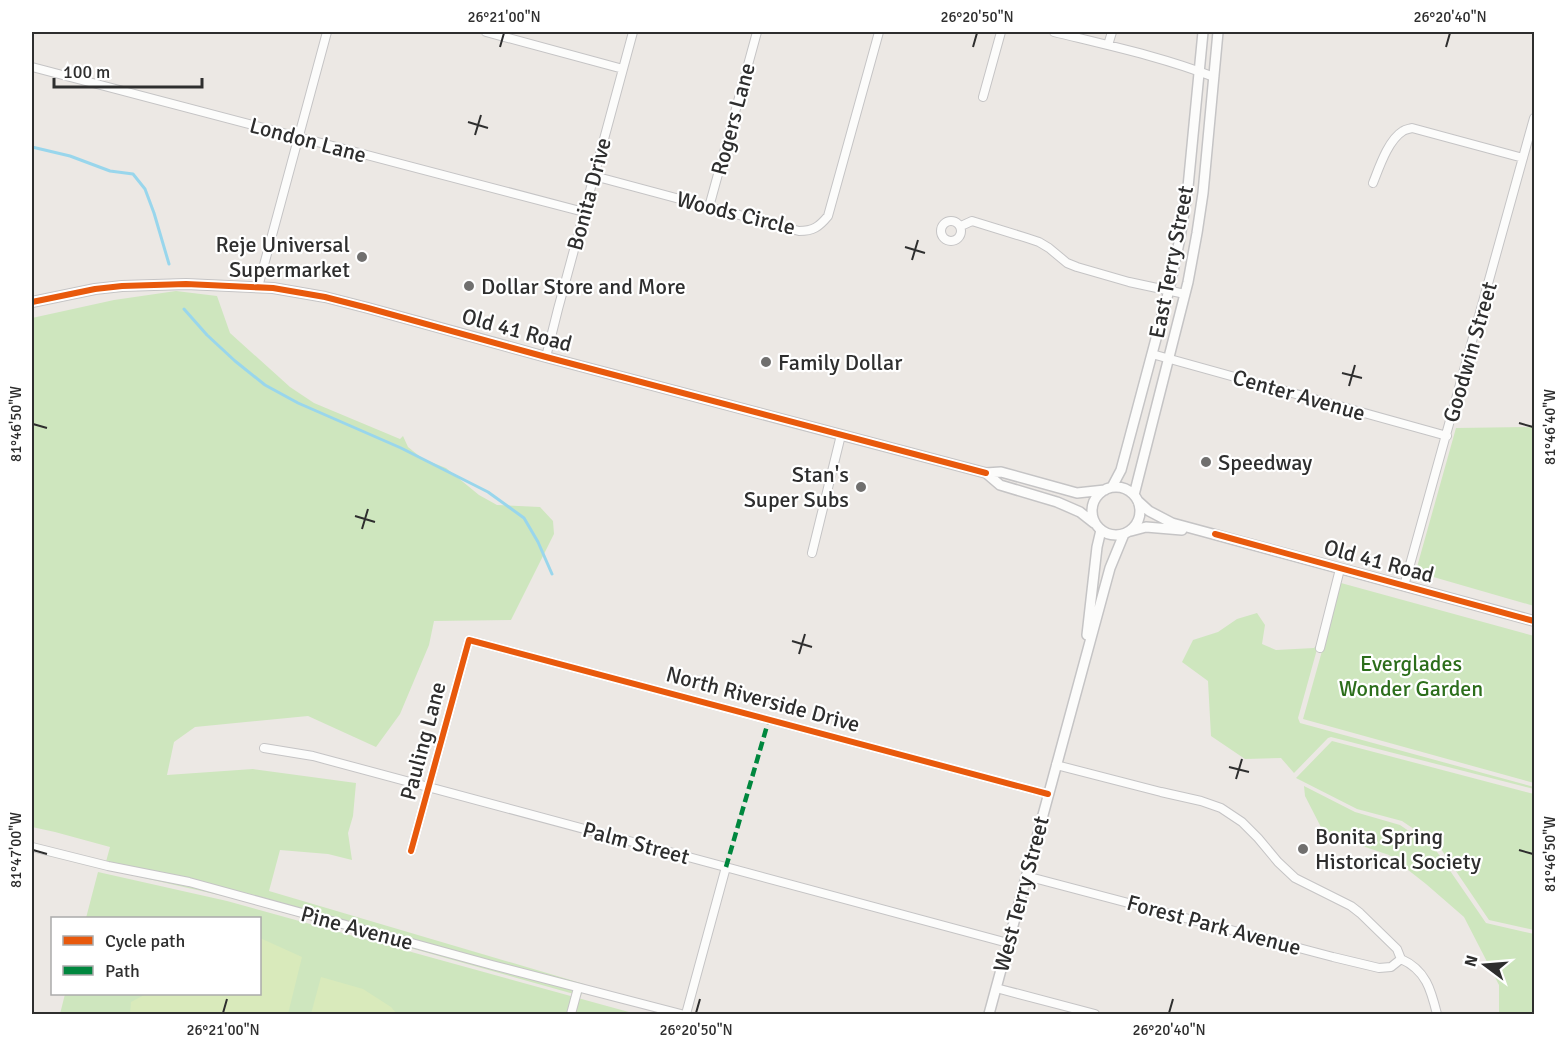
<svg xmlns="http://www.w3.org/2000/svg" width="1566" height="1046" viewBox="0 0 1566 1046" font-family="Signika,sans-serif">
	<rect width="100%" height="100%" fill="#ece8e4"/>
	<path fill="#cee6be" d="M 176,291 L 217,296 L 230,333 L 290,387 L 314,403 L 400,439 L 403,436 L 408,447 L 423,459 L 446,468 L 479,495 L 497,505 L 540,507 L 553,521 L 554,534 L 511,620 L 434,621 L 429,645 L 400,714 L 376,747 L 308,716 L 195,727 L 174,742 L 167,775 L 253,769 L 356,783 L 353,816 L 348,833 L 352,860 L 328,854 L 280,850 L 269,891 L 584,984 L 581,996 L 228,897 L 104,869 L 110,847 L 55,832 L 32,827 L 32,318 L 114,300 Z
		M 1534,427 L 1534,606 L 1423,574 L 1417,567 L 1456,428 Z
		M 1341,583 L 1534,636 L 1534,783 L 1303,719 Z
		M 1257,613 L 1265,625 L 1262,644 L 1276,650 L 1314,648 L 1319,642 L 1298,718 L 1300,723 L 1534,787 L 1534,789 L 1331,737 L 1328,738 L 1294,773 L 1281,758 L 1245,759 L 1211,736 L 1208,681 L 1182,662 L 1193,640 L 1218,632 L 1237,619 Z
		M 1332,741 L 1534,794 L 1534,930 L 1489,920 L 1439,846 L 1402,821 L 1357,809 L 1296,778 Z
		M 1304,786 L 1355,812 L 1400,825 L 1435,849 L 1486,923 L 1534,934 L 1534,1014 L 1499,1014 L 1499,985 L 1464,917 L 1426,884 L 1389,855 L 1324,833 L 1305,796 Z
		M 98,872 L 227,901 L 636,1014 L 60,1014 L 65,994 L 260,994 L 260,918 L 86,918 Z"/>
	<path fill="#d9eabb" d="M 260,938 L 302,957 L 288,1014 L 130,1014 L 131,1002 L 146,994 L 260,994 Z
		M 321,977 L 363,989 L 391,1007 L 397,1014 L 311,1014 Z"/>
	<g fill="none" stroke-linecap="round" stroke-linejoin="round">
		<path stroke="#99d6ec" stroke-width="3" d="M 32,147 L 70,156 L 110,171 L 133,174 L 145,189 L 154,213 L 169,264
			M 184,309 L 207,335 L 235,361 L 265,385 L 298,403 L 401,448 L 488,492 L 524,518 L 538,542 L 552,574"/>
		<defs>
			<path id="minor" d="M 486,32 L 623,69
				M 1054,32 C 1107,45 1163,57 1214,77
				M 1108,45 L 1112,32
				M 32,67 L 584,212
				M 983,97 L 1001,32
				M 594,176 L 799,231 C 813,231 819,227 828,216 L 879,32
				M 1373,183 C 1379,168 1388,140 1403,131 C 1406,129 1409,129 1412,128 L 1523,158
				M 709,207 L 757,32
				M941 231a10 10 0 1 1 20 0a10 10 0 1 1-20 0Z
				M 961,226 L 972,221 L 1027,238 L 1039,242 L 1049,248 L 1067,263 L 1077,267 L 1129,282 L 1185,294
				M 258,287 L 327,32
				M 1152,354 L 1447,436
				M 546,357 L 558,309 L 633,32
				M 812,553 L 841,435
				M 1404,586 L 1534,118
				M 1320,648 L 1340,569
				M 264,748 L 313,756 L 1008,943
				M 1056,765 L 1161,792 L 1201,801 L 1221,808 L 1242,822 L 1258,838 L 1278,862 L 1295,878 L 1351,906 L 1360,913 L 1397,949 L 1401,959 C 1426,970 1431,990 1437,1014
				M 32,847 L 108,866 L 189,882 L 492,965 L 681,1014
				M 411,851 L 469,640 L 1048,794
				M 1026,876 L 1333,957 L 1379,968 L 1391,967 L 1401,959
				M 996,988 L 1095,1014
				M 571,1014 L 578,988
				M 686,1014 L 726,867"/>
			<path id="tertiary" d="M 32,302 L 95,289 L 122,286 L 186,284 L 273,288 L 325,297 L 368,308 L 546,357 L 986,473 L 1001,472 L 1077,493 L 1105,490
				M 986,473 L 1000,485 L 1057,502 L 1080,512 L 1094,523
				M1092 511a24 24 0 1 1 48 0a24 24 0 1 1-48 0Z
				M 1112,487 L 1121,470 L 1169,290 L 1180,238 L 1188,187 L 1203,32
				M 1134,495 L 1188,282 L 1197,233 L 1203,193 L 1218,32
				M 1138,501 L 1149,511 L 1172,523 L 1534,621
				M 1131,531 L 1146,527 L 1182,530
				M 1087,635 L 1097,547 L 1101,530
				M 989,1014 L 1110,568 L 1124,534"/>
		</defs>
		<use href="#minor" stroke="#c5c4c5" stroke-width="10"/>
		<use href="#tertiary" stroke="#c5c4c5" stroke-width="12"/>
		<use href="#minor" stroke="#fcfcfb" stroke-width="8"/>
		<use href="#tertiary" stroke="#fcfcfb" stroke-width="9"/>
		<path stroke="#00873e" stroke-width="4.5" stroke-dasharray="9 4.5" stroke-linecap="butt" d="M 726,867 L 769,719"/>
		<defs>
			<path id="cycleway" d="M 32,302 L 95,289 L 122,286 L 186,284 L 273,288 L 325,297 L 368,308 L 546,357 L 986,473
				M 1215,534 L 1534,621
				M 411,851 L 469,640 L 1048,794"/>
		</defs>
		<use href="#cycleway" stroke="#fff" stroke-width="10"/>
		<use href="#cycleway" stroke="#e8590c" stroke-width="6"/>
	</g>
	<path fill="none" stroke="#2e2e2e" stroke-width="2" d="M 500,47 L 504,33M 973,47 L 977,33M 1446,47 L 1450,33M 468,122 L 488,128M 475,135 L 481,115M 905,247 L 925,253M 912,260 L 918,240M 1342,373 L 1362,378M 1349,386 L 1355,365M 1519,423 L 1533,427M 33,424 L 47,428M 355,516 L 375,522M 362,529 L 368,509M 792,641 L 812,647M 799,654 L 805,634M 1229,767 L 1249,772M 1236,779 L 1242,759M 33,850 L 47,854M 1519,850 L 1533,854M 223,1013 L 227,999M 696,1013 L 700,999M 1169,1013 L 1173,999"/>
	<g fill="#706f6e" stroke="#fff" stroke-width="2">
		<circle cx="362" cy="257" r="6"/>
		<circle cx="469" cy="286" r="6"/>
		<circle cx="766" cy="362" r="6"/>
		<circle cx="1206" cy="462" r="6"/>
		<circle cx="861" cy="487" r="6"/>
		<circle cx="1303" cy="849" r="6"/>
	</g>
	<g text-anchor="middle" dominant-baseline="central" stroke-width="4.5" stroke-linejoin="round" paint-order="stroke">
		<g font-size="22" fill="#2e2e2e" stroke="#fff">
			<text transform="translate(733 119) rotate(-75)">Rogers Lane</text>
			<text transform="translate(308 140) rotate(15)">London Lane</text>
			<text transform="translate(589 194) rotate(-75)">Bonita Drive</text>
			<text transform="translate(736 213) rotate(14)">Woods Circle</text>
			<text transform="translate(1171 262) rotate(-79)">East Terry Street</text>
			<text transform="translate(517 330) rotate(15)">Old 41 Road</text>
			<text transform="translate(1470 352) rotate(-74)">Goodwin Street</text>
			<text transform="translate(1299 395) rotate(16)">Center Avenue</text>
			<text transform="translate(1379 561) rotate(15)">Old 41 Road</text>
			<text transform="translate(763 699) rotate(15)">North Riverside Drive</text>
			<text transform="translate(423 741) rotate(-75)">Pauling Lane</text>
			<text transform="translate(636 843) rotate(15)">Palm Street</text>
			<text transform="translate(1021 894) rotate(-75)">West Terry Street</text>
			<text transform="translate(1214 925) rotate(15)">Forest Park Avenue</text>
			<text transform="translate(357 928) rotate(15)">Pine Avenue</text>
		</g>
		<g font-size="22" fill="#2e2e2e" stroke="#fff" text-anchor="start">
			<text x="350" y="244" text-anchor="end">Reje Universal<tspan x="350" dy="25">Supermarket</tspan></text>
			<text x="481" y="286">Dollar Store and More</text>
			<text x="778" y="362">Family Dollar</text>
			<text x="1218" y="462">Speedway</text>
			<text x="849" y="474" text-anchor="end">Stan's<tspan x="849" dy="25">Super Subs</tspan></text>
			<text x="1315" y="836">Bonita Spring<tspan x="1315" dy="25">Historical Society</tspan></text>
		</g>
		<g font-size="22" fill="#2c6e1b" stroke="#fff">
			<text x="1411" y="663">Everglades<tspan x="1411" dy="25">Wonder Garden</tspan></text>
		</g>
	</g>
	<rect width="1566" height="1046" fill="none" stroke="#ffffff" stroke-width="66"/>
	<rect x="51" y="917" width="210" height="78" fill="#ffffff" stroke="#ababab" stroke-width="1.5"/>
	<rect x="63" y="936" width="30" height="9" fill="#e8590c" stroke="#ababab" stroke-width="1.5"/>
	<text x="105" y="947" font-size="18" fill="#2e2e2e">Cycle path</text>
	<rect x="63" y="966" width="30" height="9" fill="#00873e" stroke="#ababab" stroke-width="1.5"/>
	<text x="105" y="977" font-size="18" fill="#2e2e2e">Path</text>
	<g transform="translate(1485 965) rotate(286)" stroke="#ffffff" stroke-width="4.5" paint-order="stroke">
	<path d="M0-4.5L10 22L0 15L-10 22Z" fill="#2e2e2e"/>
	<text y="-9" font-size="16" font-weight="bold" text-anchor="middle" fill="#2e2e2e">N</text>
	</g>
	<path d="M54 78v9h148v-9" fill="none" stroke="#2e2e2e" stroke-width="3"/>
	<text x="63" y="78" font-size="18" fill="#2e2e2e" stroke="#ffffff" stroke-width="4.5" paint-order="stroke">100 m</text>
	<rect x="33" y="33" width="1500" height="980" fill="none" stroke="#2e2e2e" stroke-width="2"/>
	<g font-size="15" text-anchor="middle" fill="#2e2e2e">
		<text x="504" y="22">26°21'00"N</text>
		<text x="977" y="22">26°20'50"N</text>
		<text x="1450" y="22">26°20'40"N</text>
		<text transform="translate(16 424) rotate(-90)" y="5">81°46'50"W</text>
		<text transform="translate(1550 427) rotate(-90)" y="5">81°46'40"W</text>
		<text transform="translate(16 850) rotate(-90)" y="5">81°47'00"W</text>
		<text transform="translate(1550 854) rotate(-90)" y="5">81°46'50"W</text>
		<text x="223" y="1035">26°21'00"N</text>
		<text x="696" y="1035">26°20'50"N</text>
		<text x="1169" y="1035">26°20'40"N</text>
	</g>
</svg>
